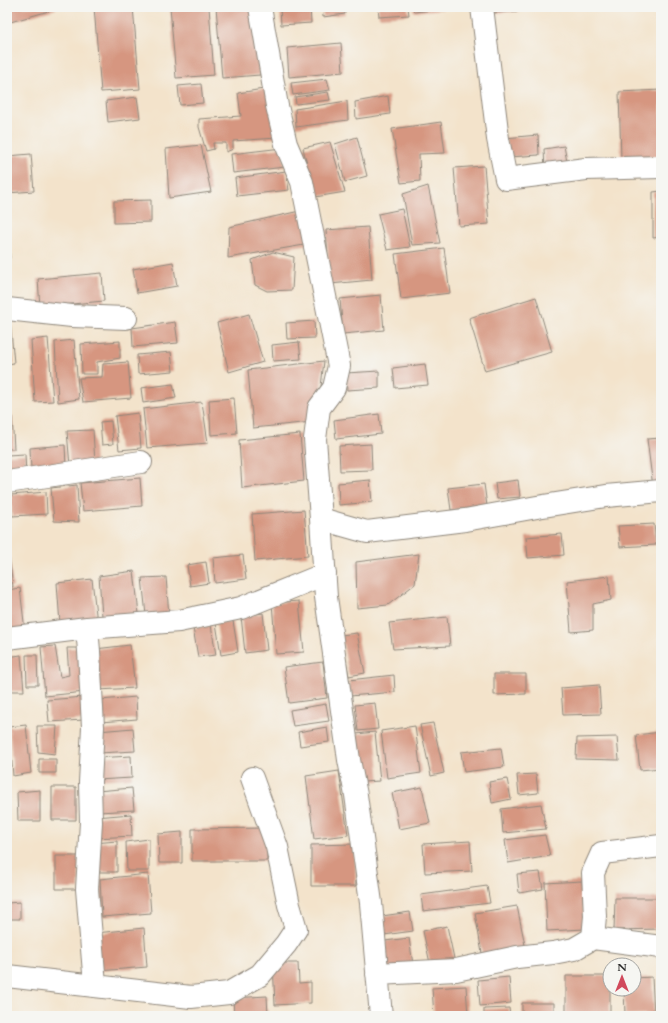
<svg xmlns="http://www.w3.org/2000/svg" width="668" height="1023" viewBox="0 0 668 1023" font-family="Cardo,serif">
	<rect width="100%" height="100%" fill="#f6f6f2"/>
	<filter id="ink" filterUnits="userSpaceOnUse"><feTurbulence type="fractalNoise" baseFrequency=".025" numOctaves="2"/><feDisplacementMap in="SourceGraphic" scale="8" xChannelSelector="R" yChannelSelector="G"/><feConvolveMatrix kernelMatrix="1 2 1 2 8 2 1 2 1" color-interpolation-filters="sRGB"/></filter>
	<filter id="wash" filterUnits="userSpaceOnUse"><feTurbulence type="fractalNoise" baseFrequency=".012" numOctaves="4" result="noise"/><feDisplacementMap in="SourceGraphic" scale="16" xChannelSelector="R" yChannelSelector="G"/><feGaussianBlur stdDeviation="0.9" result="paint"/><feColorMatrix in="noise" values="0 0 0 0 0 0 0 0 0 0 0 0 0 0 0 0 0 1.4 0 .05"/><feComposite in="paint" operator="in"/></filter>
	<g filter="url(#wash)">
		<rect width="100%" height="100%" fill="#f3e3cb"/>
		<g id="blocks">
			<path fill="#d69680" d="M 7,7 L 55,7 L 56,9 L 7,23 Z
				M 94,7 L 133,7 L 140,89 L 101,92 Z
				M 170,7 L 209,7 L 214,75 L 176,78 Z
				M 216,7 L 255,7 L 260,75 L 222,78 Z
				M 280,7 L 310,7 L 311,23 L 281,25 Z
				M 322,7 L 344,7 L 345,14 L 323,17 Z
				M 378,7 L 408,7 L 409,15 L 379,17 Z
				M 413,7 L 444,7 L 444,9 L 414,12 Z
				M 492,7 L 522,7 L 522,11 L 492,13 Z
				M 341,43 L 343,72 L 289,77 L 287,48 Z
				M 327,79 L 330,90 L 293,95 L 291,83 Z
				M 201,84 L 203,103 L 180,105 L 178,86 Z
				M 270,88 L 277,138 L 233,141 L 233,149 L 226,152 L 226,143 L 213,143 L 214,149 L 206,151 L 199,127 L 199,119 L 241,116 L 238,93 Z
				M 661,90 L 661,157 L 621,159 L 619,92 Z
				M 328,92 L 330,100 L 296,104 L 295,97 Z
				M 388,96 L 390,114 L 356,119 L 355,102 Z
				M 137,97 L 140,118 L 108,122 L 106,101 Z
				M 347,101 L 348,120 L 296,127 L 295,109 Z
				M 441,122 L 445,153 L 419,154 L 420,181 L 401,183 L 392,129 Z
				M 538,135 L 539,155 L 509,157 L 505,138 Z
				M 357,137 L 367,176 L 345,182 L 335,144 Z
				M 330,142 L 345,192 L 315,197 L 303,148 Z
				M 201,145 L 211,192 L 169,198 L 166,149 Z
				M 564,146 L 568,167 L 545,171 L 544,149 Z
				M 282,148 L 285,167 L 233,173 L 231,154 Z
				M 31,154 L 34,191 L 7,193 L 7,156 Z
				M 484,166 L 489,224 L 459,226 L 454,168 Z
				M 286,171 L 289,190 L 237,196 L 235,178 Z
				M 428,186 L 440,243 L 412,245 L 403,194 Z
				M 661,191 L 661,237 L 653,238 L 653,192 Z
				M 151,200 L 151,222 L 114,223 L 114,201 Z
				M 402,209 L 410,247 L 387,250 L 378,214 Z
				M 304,210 L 310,244 L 228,258 L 229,227 Z
				M 368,227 L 372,280 L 330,284 L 326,230 Z
				M 7,235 L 8,235 L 10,258 L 7,258 Z
				M 444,248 L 450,293 L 401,299 L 395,254 Z
				M 273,252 L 294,257 L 292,290 L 267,291 L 255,285 L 252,260 Z
				M 173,262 L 177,286 L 137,293 L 133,269 Z
				M 102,273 L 104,301 L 40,307 L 38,279 Z
				M 381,295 L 384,330 L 343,334 L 340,299 Z
				M 536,297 L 552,352 L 485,371 L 469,318 Z
				M 249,314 L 263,362 L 229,372 L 217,323 Z
				M 10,319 L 14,363 L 7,364 L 7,320 Z
				M 314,321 L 315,338 L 287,339 L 286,323 Z
				M 175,322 L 178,343 L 133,347 L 132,328 Z
				M 48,338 L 53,401 L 35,402 L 31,340 Z
				M 74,340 L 79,399 L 58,402 L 55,342 Z
				M 120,341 L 120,358 L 97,362 L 97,374 L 82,374 L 81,344 Z
				M 299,342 L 301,359 L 273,361 L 272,345 Z
				M 171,352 L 173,371 L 138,374 L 137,355 Z
				M 324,361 L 320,395 L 312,422 L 253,428 L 248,370 Z
				M 128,362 L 131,398 L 83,402 L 79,378 L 102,377 L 103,364 Z
				M 425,364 L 428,385 L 395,388 L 393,368 Z
				M 379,371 L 379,388 L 347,390 L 346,373 Z
				M 173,384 L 176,398 L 143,403 L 141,388 Z
				M 234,398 L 237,433 L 211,435 L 209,400 Z
				M 202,402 L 208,443 L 147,448 L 143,409 Z
				M 138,413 L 141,448 L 119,450 L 115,416 Z
				M 12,414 L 14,449 L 7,449 L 7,415 Z
				M 379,414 L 381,434 L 336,439 L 334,420 Z
				M 111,421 L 113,444 L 102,445 L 100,422 Z
				M 93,430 L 95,464 L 70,466 L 67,431 Z
				M 300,434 L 304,481 L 242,488 L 239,440 Z
				M 661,438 L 661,486 L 653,487 L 647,439 Z
				M 371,444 L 372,470 L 340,471 L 339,446 Z
				M 65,445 L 66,467 L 31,470 L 30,448 Z
				M 25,454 L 26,476 L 7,477 L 7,455 Z
				M 140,478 L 142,506 L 83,511 L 80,483 Z
				M 370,480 L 372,502 L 339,505 L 338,483 Z
				M 518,480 L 520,497 L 497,499 L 495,483 Z
				M 484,484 L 487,506 L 451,510 L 448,488 Z
				M 77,485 L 79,522 L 54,521 L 51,488 Z
				M 46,492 L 47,514 L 12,516 L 11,495 Z
				M 304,510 L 308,556 L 255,561 L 252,514 Z
				M 654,524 L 656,545 L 620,547 L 618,526 Z
				M 562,534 L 564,555 L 528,558 L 526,537 Z
				M 7,547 L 8,547 L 13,587 L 7,587 Z
				M 419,554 L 415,584 L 388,605 L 357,608 L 356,562 Z
				M 243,555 L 246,579 L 215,583 L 213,558 Z
				M 206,562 L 209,583 L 190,586 L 187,565 Z
				M 134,571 L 139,614 L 102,616 L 99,576 Z
				M 609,576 L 611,600 L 593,604 L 593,630 L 571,632 L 567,581 Z
				M 166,577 L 169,616 L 146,615 L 142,578 Z
				M 92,579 L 97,623 L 60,624 L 57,583 Z
				M 20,588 L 25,631 L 7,632 L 7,590 Z
				M 299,601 L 304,652 L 276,654 L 272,603 Z
				M 263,613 L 267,650 L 245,653 L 241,616 Z
				M 447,617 L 450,646 L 393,649 L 389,623 Z
				M 233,621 L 238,652 L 221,655 L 216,623 Z
				M 211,625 L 216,655 L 198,657 L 193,628 Z
				M 357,633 L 365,673 L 349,676 L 341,635 Z
				M 130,645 L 135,688 L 98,690 L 95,649 Z
				M 55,646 L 60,677 L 69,675 L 67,648 L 82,648 L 85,692 L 45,696 L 41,647 Z
				M 21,655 L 24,691 L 7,691 L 7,657 Z
				M 26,655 L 37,655 L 38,685 L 27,685 Z
				M 323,662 L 327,698 L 289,703 L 284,667 Z
				M 494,674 L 526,674 L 526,694 L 494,695 Z
				M 394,675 L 395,692 L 350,696 L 349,680 Z
				M 599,685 L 601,714 L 563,715 L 561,688 Z
				M 83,697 L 84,720 L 49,722 L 47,700 Z
				M 136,697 L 137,719 L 101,722 L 100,700 Z
				M 375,703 L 378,729 L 358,731 L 355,705 Z
				M 326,704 L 329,721 L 293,726 L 290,710 Z
				M 433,723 L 444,773 L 431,776 L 420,725 Z
				M 26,725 L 31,773 L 13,776 L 9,727 Z
				M 37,726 L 57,726 L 55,754 L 38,752 Z
				M 415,726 L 421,773 L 387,778 L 381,731 Z
				M 327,727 L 329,742 L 300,746 L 298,732 Z
				M 133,728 L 135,751 L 99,753 L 98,731 Z
				M 375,732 L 380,781 L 362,782 L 356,734 Z
				M 661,732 L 661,768 L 640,770 L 636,735 Z
				M 617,737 L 619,760 L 576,759 L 577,738 Z
				M 501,748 L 504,767 L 464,772 L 461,752 Z
				M 131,756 L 132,778 L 97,780 L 95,758 Z
				M 39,759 L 56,759 L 56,773 L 39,773 Z
				M 339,771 L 348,835 L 314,839 L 306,776 Z
				M 536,774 L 538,793 L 519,795 L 517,775 Z
				M 507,779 L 511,799 L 492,803 L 489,782 Z
				M 52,787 L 76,787 L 76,820 L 52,820 Z
				M 422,787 L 430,823 L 399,829 L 392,793 Z
				M 132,788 L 134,810 L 99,812 L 97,791 Z
				M 40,790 L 40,821 L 18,821 L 17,792 Z
				M 541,804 L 546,829 L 503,833 L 501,809 Z
				M 131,814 L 132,836 L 97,838 L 96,817 Z
				M 267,828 L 267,861 L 192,861 L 192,829 Z
				M 182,832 L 182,863 L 159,863 L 158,834 Z
				M 545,835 L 550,856 L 508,863 L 505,840 Z
				M 149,839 L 149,871 L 127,871 L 126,842 Z
				M 117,841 L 117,872 L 95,872 L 94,843 Z
				M 470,841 L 472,871 L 425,873 L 423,844 Z
				M 355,844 L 356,886 L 311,886 L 311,845 Z
				M 56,856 L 79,856 L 79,889 L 56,889 Z
				M 540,872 L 543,889 L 519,893 L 517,874 Z
				M 148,874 L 151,913 L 102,917 L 100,879 Z
				M 582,881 L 585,929 L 547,931 L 545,883 Z
				M 487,886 L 490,903 L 423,911 L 421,895 Z
				M 615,898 L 661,898 L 661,929 L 614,930 Z
				M 20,902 L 20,919 L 7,919 L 7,903 Z
				M 517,906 L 526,950 L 483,959 L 475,913 Z
				M 410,912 L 413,931 L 384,935 L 382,916 Z
				M 447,926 L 455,963 L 431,968 L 423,931 Z
				M 144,928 L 147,967 L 99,971 L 96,933 Z
				M 409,938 L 414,971 L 389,974 L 385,941 Z
				M 273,963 L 298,963 L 299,983 L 311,982 L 311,1003 L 275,1005 Z
				M 566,976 L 610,976 L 610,1016 L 566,1016 Z
				M 509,977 L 511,1003 L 480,1006 L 478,980 Z
				M 652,977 L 654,1014 L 625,1015 L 624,989 L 634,989 L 634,978 Z
				M 466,986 L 468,1016 L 434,1016 L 432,988 Z
				M 267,996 L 268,1016 L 234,1016 L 233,998 Z
				M 522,1003 L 554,1003 L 554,1016 L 522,1016 Z
				M 509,1008 L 510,1016 L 484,1016 L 484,1009 Z"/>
		</g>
	</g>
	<g filter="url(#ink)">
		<use href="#blocks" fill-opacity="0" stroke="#8f877b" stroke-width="1"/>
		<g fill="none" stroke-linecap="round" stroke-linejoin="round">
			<defs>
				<path id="street" d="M 260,7 L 277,106 L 286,144 L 302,182 L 339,366 L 334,388 L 319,408 L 315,439 L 321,519 L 326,597 L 349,760 L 356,795 L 371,903 L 381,1016
					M 482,7 L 498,139 L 506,179 L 586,169 L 661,167
					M 7,309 L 72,316 L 126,318
					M 7,482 L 141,462
					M 321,519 L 367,532 L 465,520 L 537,507 L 606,496 L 661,491
					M 87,628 L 89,651 L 93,727 L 90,782 L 91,822 L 87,889 L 95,985
					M 7,638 L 87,628 L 179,621 L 241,608 L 325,574
					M 593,938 L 661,947
					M 377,974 L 456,970 L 517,957 L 553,953 L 574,949 L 593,938 L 595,916 L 593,873 L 602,853 L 661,846
					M 7,976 L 191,997 L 229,993 L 260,975 L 286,944 L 296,929 L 289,905 L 277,847 L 252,778"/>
			</defs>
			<use href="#street" stroke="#8f877b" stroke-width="24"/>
			<use href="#street" stroke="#fff" stroke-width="22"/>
		</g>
	</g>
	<rect width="668" height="1023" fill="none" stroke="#f6f6f2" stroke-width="24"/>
	<g transform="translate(622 977)"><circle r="19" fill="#f6f6f2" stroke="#a5a5a2"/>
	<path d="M0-3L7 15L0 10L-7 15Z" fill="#d1495b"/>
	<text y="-6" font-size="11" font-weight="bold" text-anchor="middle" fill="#2b2b2b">N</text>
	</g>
</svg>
